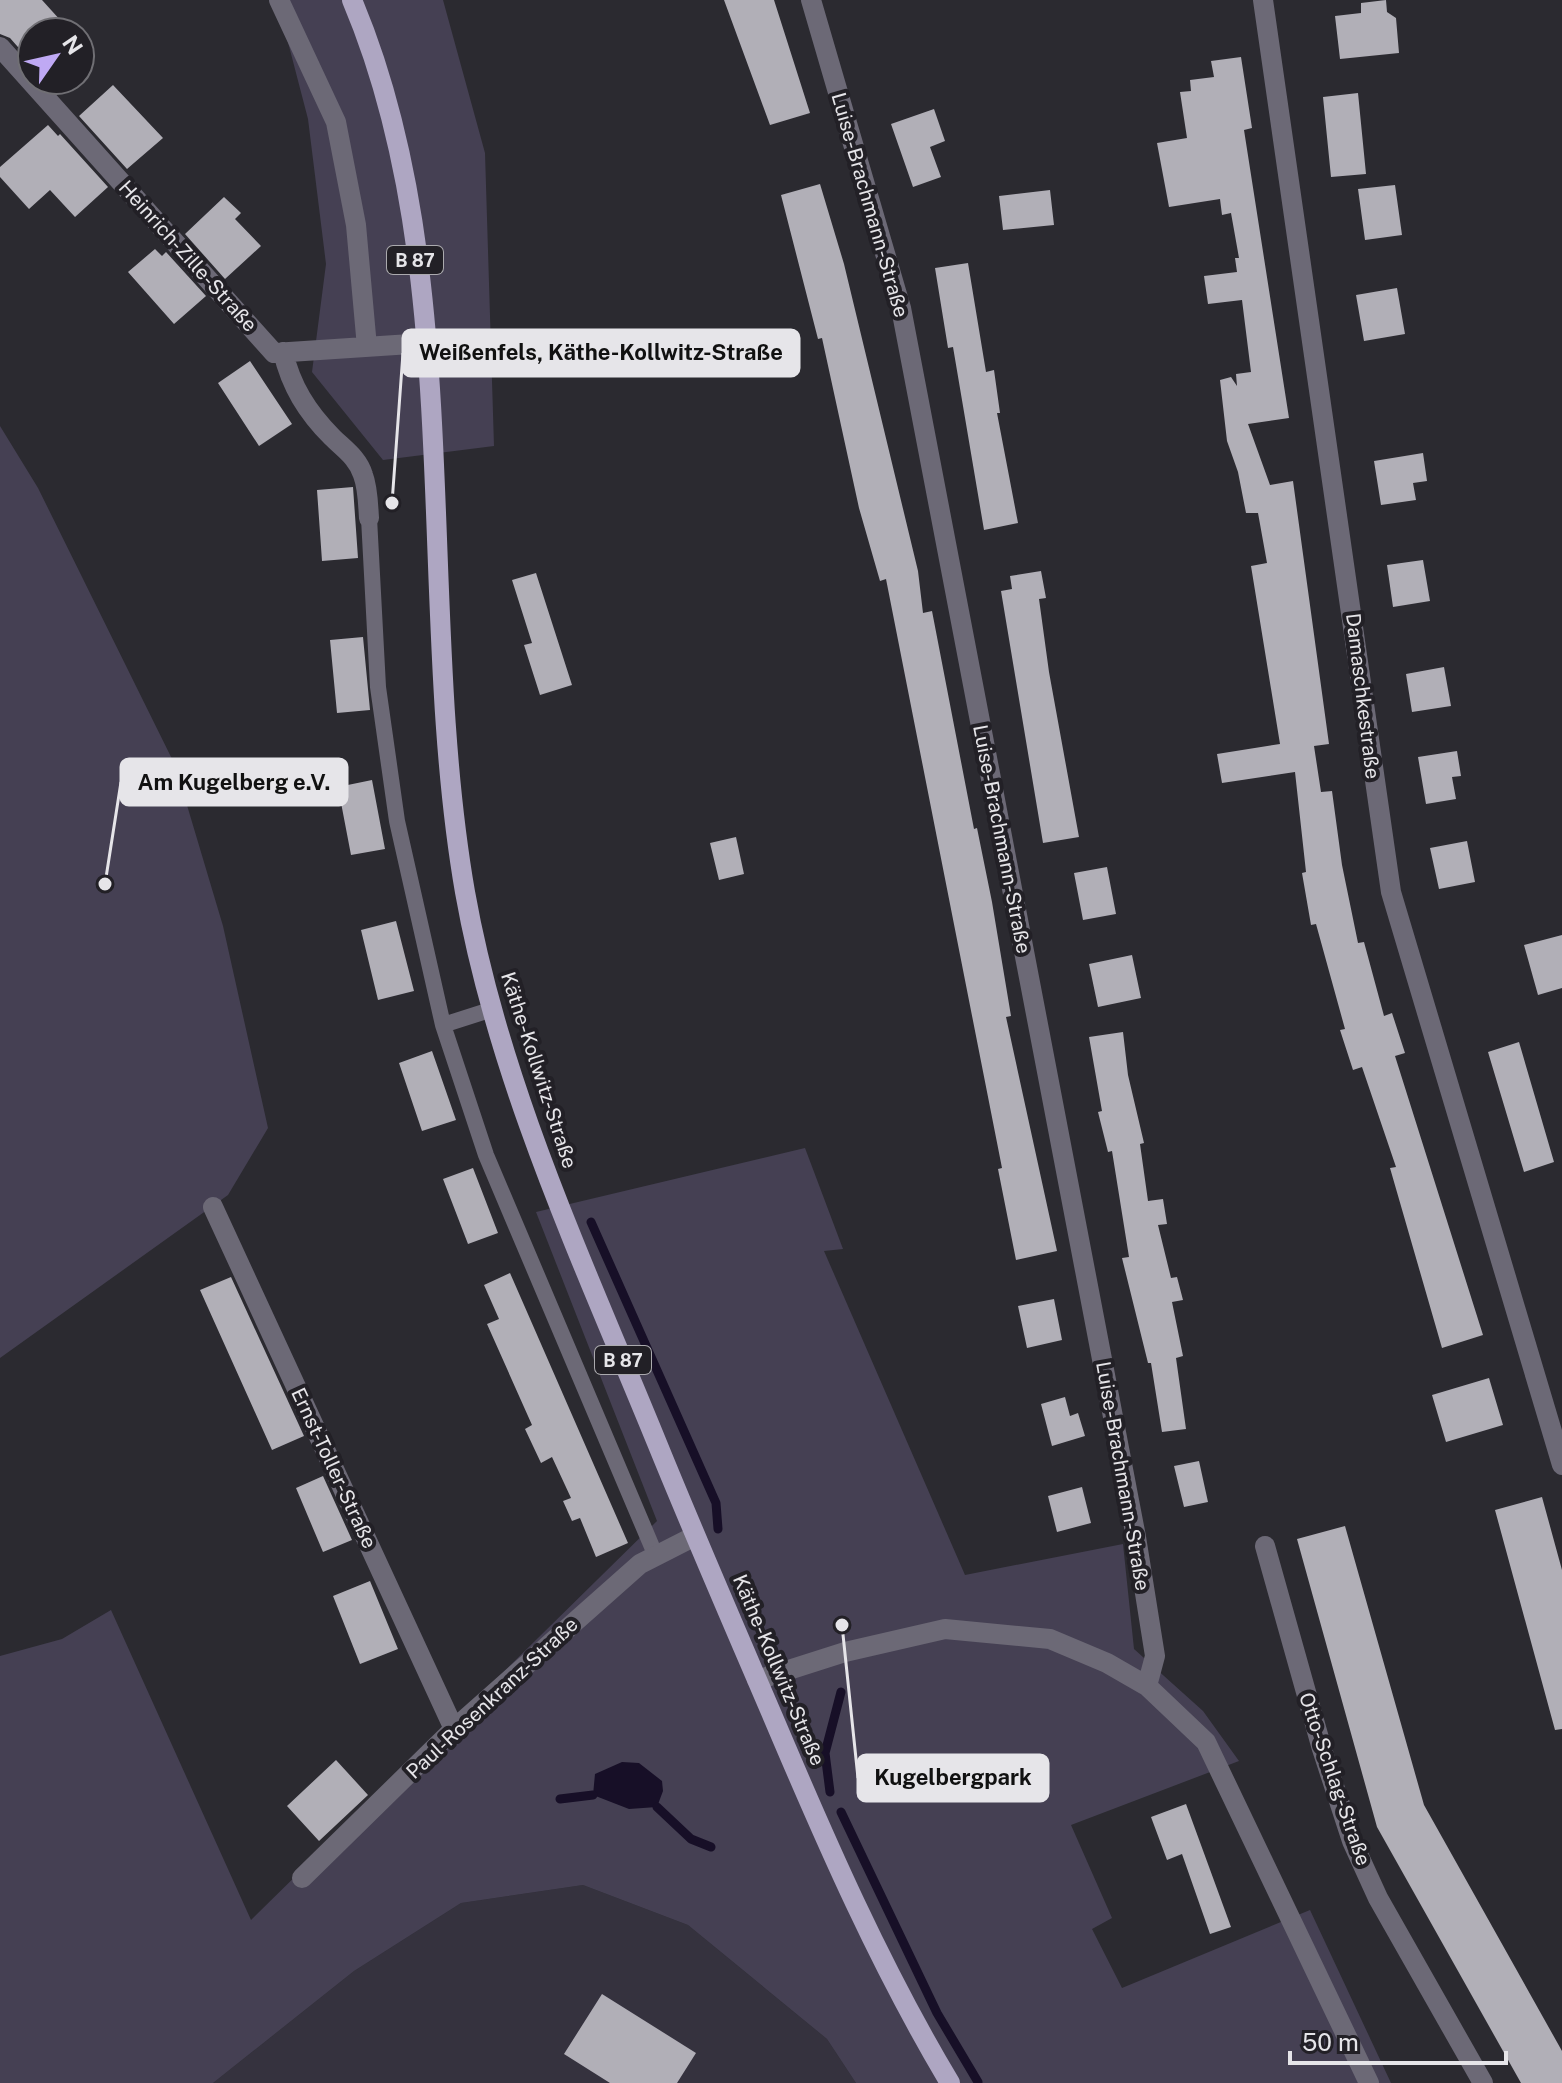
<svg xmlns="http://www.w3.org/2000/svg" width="1562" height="2083" viewBox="0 0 1562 2083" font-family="'Public Sans',sans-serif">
	<rect width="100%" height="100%" fill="#2b2a30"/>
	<path fill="#35323e" d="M 583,1885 L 688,1925 L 827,2039 L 856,2083 L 213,2083 L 354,1971 L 461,1903 Z"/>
	<path fill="#454053" d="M 277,0 L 443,0 L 485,153 L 494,446 L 383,460 L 312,372 L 326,264 L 308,119 Z
		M 0,426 L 38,488 L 175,765 L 223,926 L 268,1128 L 228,1195 L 0,1358 Z
		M 805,1148 L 843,1249 L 824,1251 L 965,1575 L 1123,1544 L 1134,1649 L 1203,1711 L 1239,1761 L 1071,1825 L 1112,1918 L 1092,1929 L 1122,1988 L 1310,1910 L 1391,2083 L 856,2083 L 827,2039 L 688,1925 L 583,1885 L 461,1903 L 354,1971 L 213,2083 L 0,2083 L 0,1656 L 62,1639 L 111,1610 L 251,1920 L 657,1521 L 536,1212 Z"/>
	<path fill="#170f27" d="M 622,1762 L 639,1763 L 662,1781 L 663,1791 L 657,1807 L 629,1809 L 593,1795 L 595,1774 Z"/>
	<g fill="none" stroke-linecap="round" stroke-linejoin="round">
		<path stroke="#170f27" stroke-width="9" d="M 591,1222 L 716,1503 L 718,1529
			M 830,1792 L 825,1753 L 841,1692
			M 560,1799 L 593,1795
			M 657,1807 L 691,1839 L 711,1847
			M 841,1812 L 937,2013 L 978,2082"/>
	</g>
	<path fill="#b1afb7" d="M 0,0 L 42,0 L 71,32 L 32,32 L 32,63 L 10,38 L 0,34 Z
		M 724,0 L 774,0 L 810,113 L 770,125 Z
		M 1386,0 L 1387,12 L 1396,18 L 1399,53 L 1340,59 L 1335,16 L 1361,13 L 1361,3 Z
		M 1241,57 L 1252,128 L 1244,130 L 1289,418 L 1248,424 L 1270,485 L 1293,481 L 1329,744 L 1314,746 L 1321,792 L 1332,791 L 1342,865 L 1358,943 L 1364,942 L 1384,1016 L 1392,1013 L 1405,1053 L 1395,1056 L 1483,1335 L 1442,1348 L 1390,1168 L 1396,1167 L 1362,1067 L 1353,1070 L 1340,1030 L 1345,1029 L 1316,924 L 1311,925 L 1302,873 L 1306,872 L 1295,772 L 1222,783 L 1217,754 L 1280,744 L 1251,566 L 1267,563 L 1258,513 L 1246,513 L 1238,472 L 1227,441 L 1220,380 L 1231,377 L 1237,386 L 1236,374 L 1251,372 L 1242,300 L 1208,304 L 1204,276 L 1237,272 L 1235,258 L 1239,258 L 1231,213 L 1222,215 L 1220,199 L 1169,207 L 1157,143 L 1187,138 L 1180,92 L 1191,91 L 1190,80 L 1214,77 L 1211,61 Z
		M 113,85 L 163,138 L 127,169 L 79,116 Z
		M 1358,93 L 1366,174 L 1331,177 L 1323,97 Z
		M 934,109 L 945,141 L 930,147 L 941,177 L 913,187 L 891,124 Z
		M 48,125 L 58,136 L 60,134 L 108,187 L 75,217 L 50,190 L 29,209 L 0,177 L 0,167 Z
		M 820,184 L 844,264 L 918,571 L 923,613 L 932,611 L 974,829 L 977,828 L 992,902 L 1011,1016 L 1006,1017 L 1057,1251 L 1016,1260 L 998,1169 L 1002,1168 L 886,579 L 880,581 L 859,508 L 822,338 L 818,339 L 781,195 Z
		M 1395,185 L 1402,235 L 1365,240 L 1358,189 Z
		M 1050,190 L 1054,225 L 1003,230 L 999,196 Z
		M 224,197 L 241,213 L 235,219 L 261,246 L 225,279 L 185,234 Z
		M 155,249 L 162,256 L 166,252 L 206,296 L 174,324 L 128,272 Z
		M 968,263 L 986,372 L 994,370 L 1000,413 L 997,413 L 1018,523 L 984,530 L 953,347 L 948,348 L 935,268 Z
		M 1397,288 L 1405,334 L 1364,341 L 1356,295 Z
		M 250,361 L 292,424 L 259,446 L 218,383 Z
		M 1423,453 L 1427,481 L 1413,483 L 1416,500 L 1381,505 L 1374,461 Z
		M 353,487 L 358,558 L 322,561 L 317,490 Z
		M 1423,560 L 1430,601 L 1393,607 L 1387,565 Z
		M 1041,571 L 1046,598 L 1039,599 L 1049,672 L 1079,837 L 1043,843 L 1001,591 L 1012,589 L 1010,576 Z
		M 536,573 L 572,685 L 540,695 L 524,645 L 532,643 L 512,580 Z
		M 363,637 L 370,710 L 337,713 L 330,640 Z
		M 1444,667 L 1451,706 L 1412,712 L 1406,674 Z
		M 1457,751 L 1461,776 L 1452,777 L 1456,799 L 1426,804 L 1418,757 Z
		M 372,780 L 385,849 L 351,855 L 338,787 Z
		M 736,837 L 744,874 L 719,880 L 710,843 Z
		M 1467,841 L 1475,882 L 1439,889 L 1430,848 Z
		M 1107,867 L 1116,914 L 1083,920 L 1074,873 Z
		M 396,921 L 414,991 L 378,1000 L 361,930 Z
		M 1562,935 L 1562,988 L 1538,995 L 1524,945 Z
		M 1132,955 L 1141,998 L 1098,1007 L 1089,964 Z
		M 1123,1032 L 1128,1075 L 1144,1143 L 1140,1144 L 1148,1201 L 1163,1199 L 1167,1224 L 1158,1225 L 1171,1278 L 1177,1277 L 1183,1300 L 1172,1302 L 1183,1356 L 1176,1358 L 1186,1429 L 1162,1432 L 1151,1363 L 1148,1363 L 1122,1258 L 1129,1257 L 1112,1151 L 1108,1152 L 1098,1112 L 1102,1111 L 1089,1037 Z
		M 1519,1042 L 1554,1162 L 1524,1172 L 1488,1052 Z
		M 432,1051 L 456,1120 L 422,1131 L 399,1063 Z
		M 473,1168 L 498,1233 L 468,1244 L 443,1179 Z
		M 510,1273 L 628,1543 L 596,1557 L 580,1518 L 572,1521 L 563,1501 L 571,1498 L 552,1457 L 541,1463 L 525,1429 L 532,1425 L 487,1324 L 499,1319 L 484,1285 Z
		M 231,1277 L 304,1436 L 272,1450 L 200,1290 Z
		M 1054,1299 L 1062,1340 L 1027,1348 L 1018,1306 Z
		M 1489,1378 L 1503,1425 L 1446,1442 L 1432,1395 Z
		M 1065,1397 L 1070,1416 L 1078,1413 L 1085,1436 L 1052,1446 L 1041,1404 Z
		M 1199,1461 L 1208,1502 L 1184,1507 L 1174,1466 Z
		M 323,1476 L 352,1540 L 323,1552 L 296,1488 Z
		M 1082,1487 L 1091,1523 L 1057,1532 L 1048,1496 Z
		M 1542,1497 L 1562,1570 L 1562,1729 L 1555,1730 L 1495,1510 Z
		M 1345,1526 L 1424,1805 L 1562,2051 L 1562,2083 L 1521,2083 L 1377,1827 L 1297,1539 Z
		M 370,1581 L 398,1649 L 360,1664 L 333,1596 Z
		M 336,1760 L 368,1795 L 319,1841 L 287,1806 Z
		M 1186,1804 L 1231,1927 L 1210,1934 L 1182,1854 L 1167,1860 L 1151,1817 Z
		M 602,1994 L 696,2053 L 677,2083 L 610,2083 L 564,2054 Z"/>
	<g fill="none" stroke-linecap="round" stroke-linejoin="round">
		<path stroke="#6c6976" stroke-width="16" d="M 369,518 L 378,687 L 397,821 L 443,1025 L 493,1009
			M 443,1025 L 486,1155 L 655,1554"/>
		<path stroke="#6c6976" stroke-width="20" d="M 279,0 L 336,122 L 356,225 L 367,347
			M 811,0 L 901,308 L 1136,1537 L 1155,1656 L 1147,1686
			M 1263,0 L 1391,892 L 1562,1465
			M 0,47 L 274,353 L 426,343
			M 283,352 C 291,386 307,412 332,437 C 344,449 358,458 363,475 C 368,488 368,504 369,518
			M 213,1207 L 454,1729
			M 1265,1546 L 1322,1749 L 1352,1841 L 1378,1898 L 1483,2083
			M 757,1680 L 845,1652 L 945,1629 L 1050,1639 L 1107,1663 L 1147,1686 L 1206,1742 L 1369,2083
			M 302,1878 L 454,1729 L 640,1564 L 695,1536"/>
		<path stroke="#aea6c2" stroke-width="20" d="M 352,0 C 467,271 415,604 465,892 C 499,1084 584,1264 657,1443 C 694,1534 734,1626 773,1717 C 826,1842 880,1966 950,2083"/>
	</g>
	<g text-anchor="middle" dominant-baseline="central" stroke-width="8" stroke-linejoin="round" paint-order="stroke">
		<g fill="#222026" stroke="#abaaae" stroke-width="2">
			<rect x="387" y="246" width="56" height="28" rx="6"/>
			<rect x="595" y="1346" width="56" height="28" rx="6"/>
		</g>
		<g font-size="18" font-weight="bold" fill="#e6e5e9">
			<text x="415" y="260">B 87</text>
			<text x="623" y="1360">B 87</text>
		</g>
		<g font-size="20" fill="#e6e5e9" stroke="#222026">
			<text transform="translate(870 205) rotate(74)">Luise-Brachmann-Straße</text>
			<text transform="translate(188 256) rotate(48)">Heinrich-Zille-Straße</text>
			<text transform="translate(1363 696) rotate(83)">Damaschkestraße</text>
			<text transform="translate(1002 839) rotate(79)">Luise-Brachmann-Straße</text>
			<text transform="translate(539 1070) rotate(72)">Käthe-Kollwitz-Straße</text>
			<text transform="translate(334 1468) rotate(65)">Ernst-Toller-Straße</text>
			<text transform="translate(1123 1476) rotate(80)">Luise-Brachmann-Straße</text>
			<text transform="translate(779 1670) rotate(67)">Käthe-Kollwitz-Straße</text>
			<text transform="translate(492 1698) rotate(-43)">Paul-Rosenkranz-Straße</text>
			<text transform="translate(1335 1779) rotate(71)">Otto-Schlag-Straße</text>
		</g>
	</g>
	<path fill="none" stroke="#e6e5e9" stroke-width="3" d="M392 503L403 353M105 884L121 782M842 1625L858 1778"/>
	<g fill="#e6e5e9" stroke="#222026" stroke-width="3">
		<circle cx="392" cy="503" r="8"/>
		<circle cx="105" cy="884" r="8"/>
		<circle cx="842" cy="1625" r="8"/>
	</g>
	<g fill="#e6e5e9" stroke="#e6e5e9" stroke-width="3">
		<rect x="403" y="330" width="396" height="46" rx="8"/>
		<rect x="121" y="759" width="226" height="46" rx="8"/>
		<rect x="858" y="1755" width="190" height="46" rx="8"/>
	</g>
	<g font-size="22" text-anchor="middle" font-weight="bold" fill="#111">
		<text x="601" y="360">Weißenfels, Käthe-Kollwitz-Straße</text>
		<text x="234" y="790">Am Kugelberg e.V.</text>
		<text x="953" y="1785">Kugelbergpark</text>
	</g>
	<g transform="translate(56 56) rotate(56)"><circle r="38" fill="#222026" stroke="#706f74" stroke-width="2"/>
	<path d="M0-6L14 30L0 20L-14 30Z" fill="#bfa9f4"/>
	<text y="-12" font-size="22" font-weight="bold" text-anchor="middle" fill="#e6e5e9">N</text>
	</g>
	<path d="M1290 2051v12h216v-12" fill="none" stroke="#e6e5e9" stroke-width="4"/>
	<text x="1302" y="2051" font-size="24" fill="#e6e5e9" stroke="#222026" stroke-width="6" paint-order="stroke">50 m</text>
</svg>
